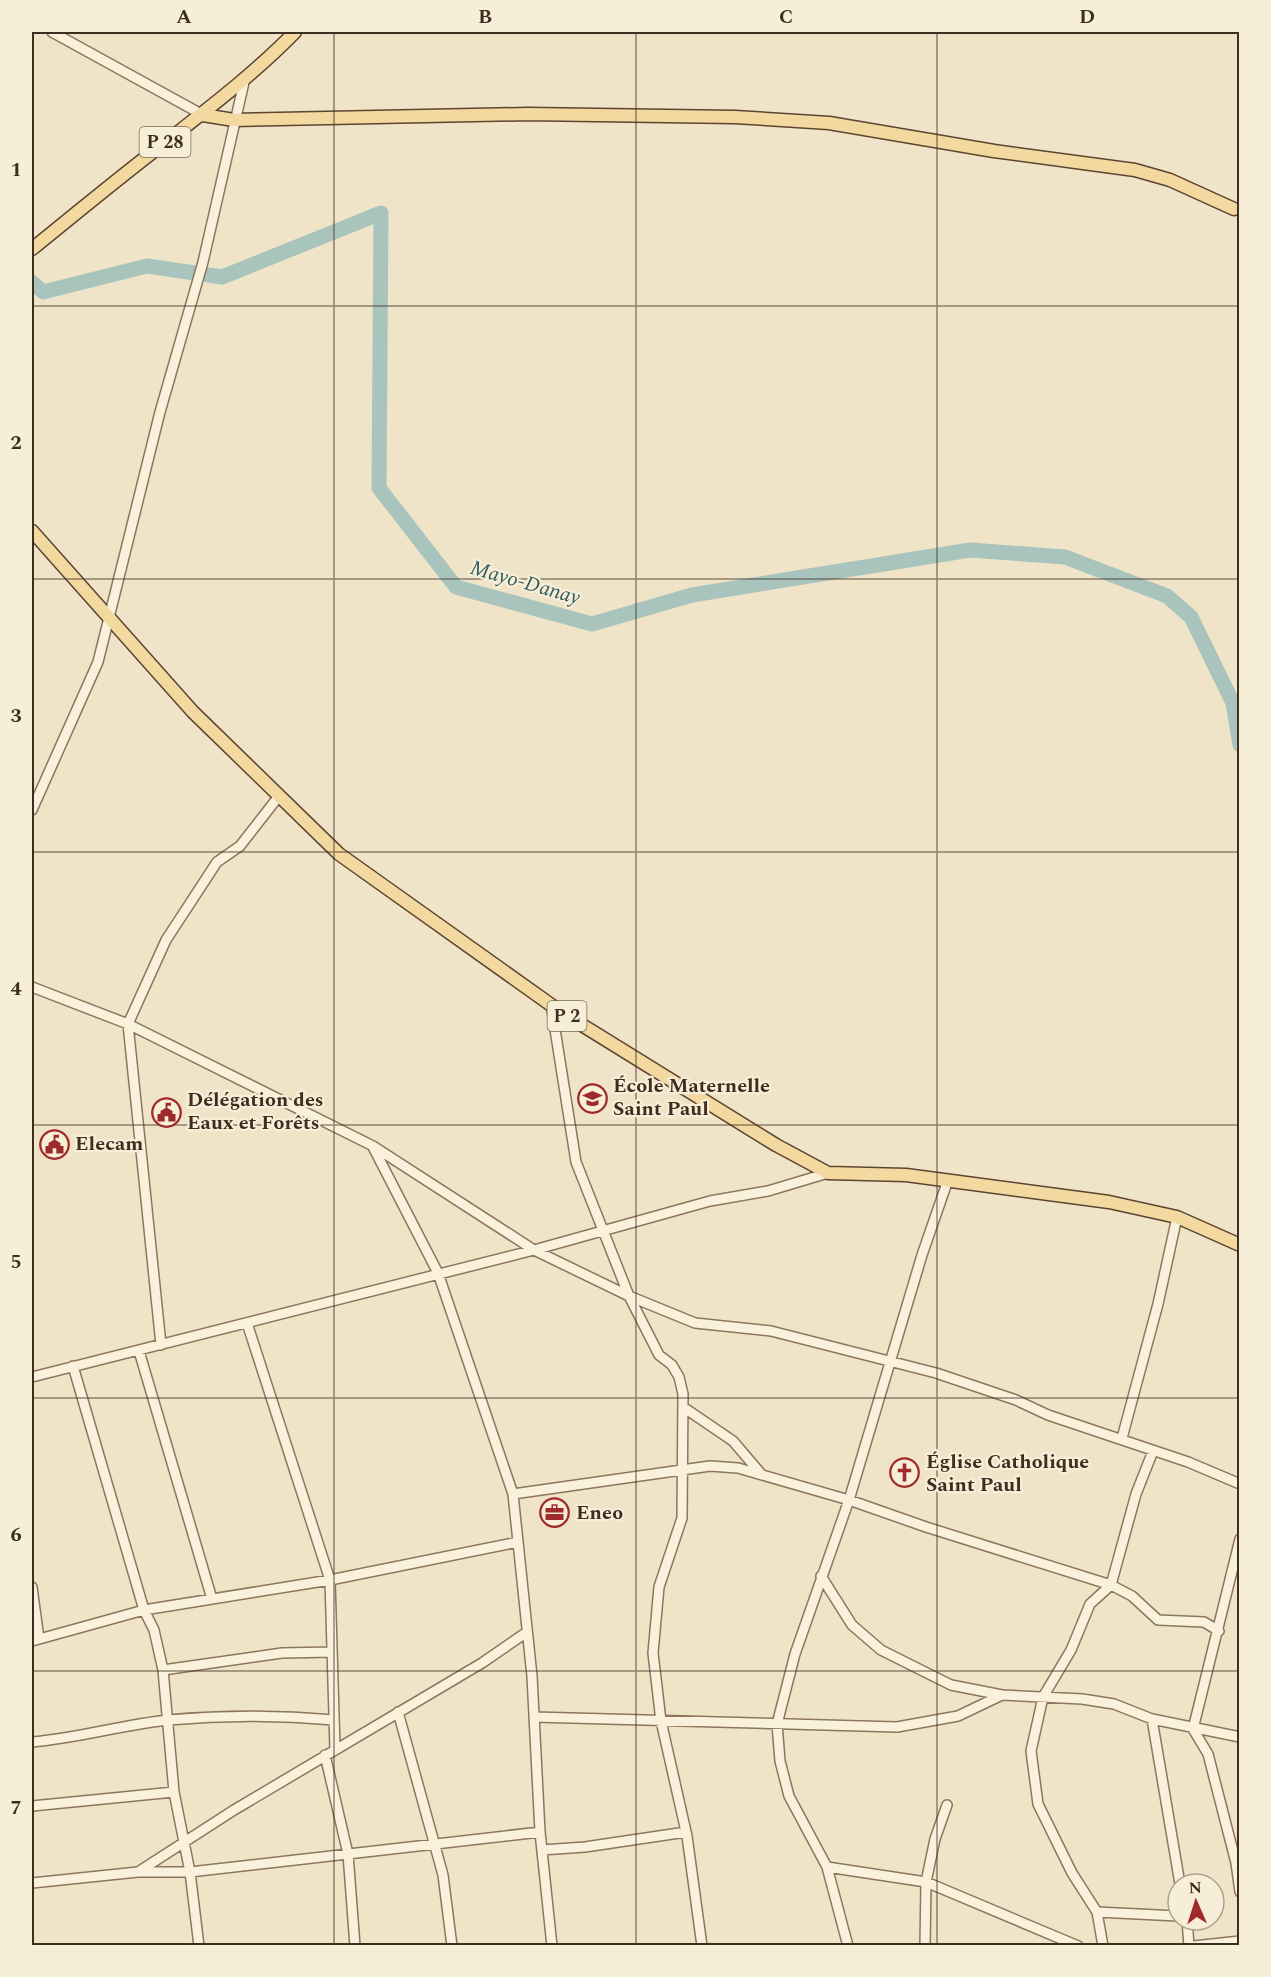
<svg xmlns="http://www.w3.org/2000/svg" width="1271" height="1977" viewBox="0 0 1271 1977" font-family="Spectral,serif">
	<rect width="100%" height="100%" fill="#f0e4c8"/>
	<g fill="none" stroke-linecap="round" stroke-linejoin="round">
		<path stroke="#a9c4bc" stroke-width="15" d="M 32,282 L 43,292 L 147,266 L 222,277 L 381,213 L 379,488 L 456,587 L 592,624 L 692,595 L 970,550 L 1065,557 L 1167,596 L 1191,617 L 1233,703 L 1240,745"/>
		<defs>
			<path id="minor" d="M 52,32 L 203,115
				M 32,810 L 98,662 L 160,412 L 203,262 L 245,78
				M 32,987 L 128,1024 L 373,1146 L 534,1250 L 629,1296 L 695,1323 L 771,1331 L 936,1373 L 1016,1400 L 1048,1415 L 1188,1462 L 1240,1484
				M 551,1004 L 576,1162 L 629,1296 L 659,1355 L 672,1365 L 679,1377 L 683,1394 L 682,1518 L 659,1587 L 653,1653 L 661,1721 L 687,1836 L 702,1946
				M 373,1147 L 438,1273 L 513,1494 L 532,1676 L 540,1832 L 552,1946
				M 247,1323 L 330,1580 L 335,1749
				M 161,1345 L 128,1024 L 166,940 L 217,862 L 240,846 L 279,796
				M 139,1351 L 212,1599
				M 73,1366 L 144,1610 L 154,1630 L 163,1670 L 174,1792 L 190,1872 L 199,1946
				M 32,1377 L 534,1250 L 710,1201 L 768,1191 L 828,1173
				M 683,1407 L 733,1441 L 762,1475
				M 1122,1438 L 1158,1304 L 1177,1217
				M 513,1494 L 710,1466 L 738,1468 L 849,1500 L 926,1527 L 1111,1585 L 1132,1596 L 1158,1620 L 1204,1622 L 1219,1631
				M 1240,1539 L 1193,1729 L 1208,1754 L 1236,1863 L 1240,1892
				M 821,1576 L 852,1625 L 881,1650 L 951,1685 L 1002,1695
				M 32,1587 L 39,1639
				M 32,1641 L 144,1610 L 330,1580 L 518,1542
				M 163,1670 L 282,1653 L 332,1652
				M 398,1712 L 443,1875 L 452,1946
				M 534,1717 L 897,1727 L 958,1716 L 1002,1695 L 1082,1699 L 1114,1704 L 1152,1719 L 1240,1737
				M 1152,1719 L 1180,1884
				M 32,1742 C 78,1738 122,1725 168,1720 C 224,1715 278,1715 334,1720
				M 325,1755 L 348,1854 L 355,1946
				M 32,1806 L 174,1792
				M 542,1850 L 585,1847 L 686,1832
				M 827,1867 L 926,1882 L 1078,1946
				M 138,1872 L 234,1810 L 482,1663 L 527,1632
				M 32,1883 L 138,1872 L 190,1872 L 540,1832
				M 1097,1912 L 1178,1916
				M 1187,1920 L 1189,1946
				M 848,1946 L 827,1867 L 789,1796 L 780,1761 L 777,1724 L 795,1654 L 849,1500 L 922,1255 L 948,1180
				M 925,1946 L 926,1882 L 935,1839 L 947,1805
				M 1103,1946 L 1097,1912 L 1072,1873 L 1038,1804 L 1031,1751 L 1043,1697 L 1071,1650 L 1090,1604 L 1111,1585 L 1136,1494 L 1153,1451
				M 1194,1946 L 1240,1941"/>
			<path id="major" d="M 203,115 L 234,120 L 528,114 L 735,117 L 829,123 L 994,151 L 1135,170 L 1170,180 L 1234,209
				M 32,249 C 74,215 115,181 158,148 C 205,111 253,75 295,32
				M 32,531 L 193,712 L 339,854 L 561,1012 L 776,1145 L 828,1173 L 906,1175 L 1109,1202 L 1177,1217 L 1240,1245"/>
		</defs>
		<use href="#minor" stroke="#8d765c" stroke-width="12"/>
		<use href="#major" stroke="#5b4430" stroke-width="15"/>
		<use href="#minor" stroke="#faf1dc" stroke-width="9"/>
		<use href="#major" stroke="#f3d9a0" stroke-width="12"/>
	</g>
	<path fill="none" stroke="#3d2e20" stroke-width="1.5" stroke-opacity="0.55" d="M 334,32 L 334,1946M 636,32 L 636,1946M 937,32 L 937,1946M 32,306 L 1240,306M 32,579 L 1240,579M 32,852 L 1240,852M 32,1125 L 1240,1125M 32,1398 L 1240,1398M 32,1671 L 1240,1671"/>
	<defs>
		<symbol id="school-ring" viewBox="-11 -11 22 22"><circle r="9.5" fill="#f7eed8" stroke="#9e2a2b" stroke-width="1.5"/><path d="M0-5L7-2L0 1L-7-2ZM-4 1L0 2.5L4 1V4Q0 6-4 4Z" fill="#9e2a2b"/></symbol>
		<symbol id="civic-ring" viewBox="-11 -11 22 22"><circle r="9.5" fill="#f7eed8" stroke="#9e2a2b" stroke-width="1.5"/><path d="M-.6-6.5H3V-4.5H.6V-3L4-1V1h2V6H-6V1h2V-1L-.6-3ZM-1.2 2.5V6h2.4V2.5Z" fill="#9e2a2b"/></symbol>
		<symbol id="church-ring" viewBox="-11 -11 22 22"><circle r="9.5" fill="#f7eed8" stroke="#9e2a2b" stroke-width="1.5"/><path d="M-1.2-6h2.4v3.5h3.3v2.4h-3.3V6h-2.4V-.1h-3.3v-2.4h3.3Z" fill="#9e2a2b"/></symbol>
		<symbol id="office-ring" viewBox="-11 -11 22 22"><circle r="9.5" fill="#f7eed8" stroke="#9e2a2b" stroke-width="1.5"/><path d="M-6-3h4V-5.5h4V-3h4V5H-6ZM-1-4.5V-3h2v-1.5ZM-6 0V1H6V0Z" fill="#9e2a2b"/></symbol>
	</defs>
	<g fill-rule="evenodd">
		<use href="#school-ring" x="576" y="1082" width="33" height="33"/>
		<use href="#civic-ring" x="150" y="1096" width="33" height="33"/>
		<use href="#civic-ring" x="38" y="1128" width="33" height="33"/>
		<use href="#church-ring" x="888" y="1456" width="33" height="33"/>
		<use href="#office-ring" x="538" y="1496" width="33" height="33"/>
	</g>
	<g text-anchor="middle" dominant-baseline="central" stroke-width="4.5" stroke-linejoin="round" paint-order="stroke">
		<g fill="#f7eed8" stroke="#756857" stroke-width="1.5">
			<rect x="139.5" y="127" width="51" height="30" rx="4.5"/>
			<rect x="547.5" y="1001" width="39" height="30" rx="4.5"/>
		</g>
		<g font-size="18" font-weight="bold" fill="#3d2e20">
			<text x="165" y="142">P 28</text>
			<text x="567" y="1016">P 2</text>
		</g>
		<g font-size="20" font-weight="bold" fill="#3d2e20" stroke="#f7eed8" text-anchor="start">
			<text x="613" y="1086">École Maternelle<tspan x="613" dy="23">Saint Paul</tspan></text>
			<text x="187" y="1100">Délégation des<tspan x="187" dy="23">Eaux et Forêts</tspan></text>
			<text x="75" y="1144">Elecam</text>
			<text x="926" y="1462">Église Catholique<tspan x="926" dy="23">Saint Paul</tspan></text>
			<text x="576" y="1513">Eneo</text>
		</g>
		<g font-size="21" font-style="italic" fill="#2f5d5a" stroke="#f7eed8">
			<text transform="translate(525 583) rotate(16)">Mayo-Danay</text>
		</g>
	</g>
	<rect width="1271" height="1977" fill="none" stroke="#f7eed8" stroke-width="66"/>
	<g transform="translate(1196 1902) rotate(357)"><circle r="28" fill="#f7eed8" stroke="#ada18e" stroke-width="1.5"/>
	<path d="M0-4.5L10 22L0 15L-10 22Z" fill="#9e2a2b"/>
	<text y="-9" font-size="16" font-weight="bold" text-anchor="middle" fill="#3d2e20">N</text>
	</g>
	<rect x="33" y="33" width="1205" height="1911" fill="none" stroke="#3d2e20" stroke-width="2"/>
	<g font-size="20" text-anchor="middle" font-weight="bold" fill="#3d2e20">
		<text x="184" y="23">A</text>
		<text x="485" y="23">B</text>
		<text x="786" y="23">C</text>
		<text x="1087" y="23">D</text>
		<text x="16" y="176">1</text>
		<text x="16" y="449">2</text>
		<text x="16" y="722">3</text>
		<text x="16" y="995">4</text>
		<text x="16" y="1268">5</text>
		<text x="16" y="1541">6</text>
		<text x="16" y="1814">7</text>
	</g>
</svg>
